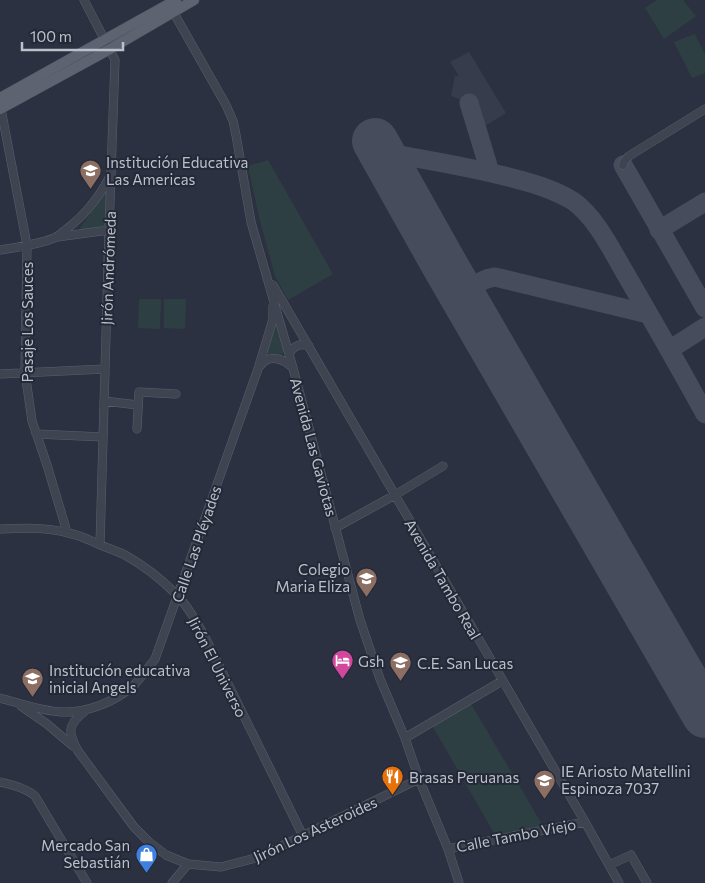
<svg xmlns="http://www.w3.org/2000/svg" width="705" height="883" viewBox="0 0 705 883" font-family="Commissioner,sans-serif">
	<rect width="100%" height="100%" fill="#2b3141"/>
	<path fill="#363c4b" d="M 469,52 L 506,113 L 485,126 L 473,104 L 451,96 L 455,76 L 459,76 L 450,62 Z"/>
	<path fill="#2e3f43" d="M 657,0 L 683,0 L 696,16 L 664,39 L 645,8 Z
		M 695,34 L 705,55 L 705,73 L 692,78 L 674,42 Z
		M 268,160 L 333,274 L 288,300 L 275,276 L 259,217 L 248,166 Z
		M 105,193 L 107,193 L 107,224 L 103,228 L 82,230 L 80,228 Z
		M 139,299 L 161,299 L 160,329 L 138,328 Z
		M 164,299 L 186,299 L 185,329 L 164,328 Z
		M 275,323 L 284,352 L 281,355 L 269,354 L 266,352 Z
		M 470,702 L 543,826 L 495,835 L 432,725 Z"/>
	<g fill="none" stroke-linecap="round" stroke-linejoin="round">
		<path stroke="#464c5c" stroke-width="19" d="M 469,103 L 490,172
			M 382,152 C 427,160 472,167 516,179 C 536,184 555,190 573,201 C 597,218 613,253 628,278 C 654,323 680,368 705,414
			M 623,165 L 705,308
			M 659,230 L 705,202
			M 469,308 C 470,289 476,280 495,277 L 648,314
			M 669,350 L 705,327"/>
		<path stroke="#464c5c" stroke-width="46" d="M 375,141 L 444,264 L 705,715"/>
		<defs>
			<path id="minor" d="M 84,0 L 115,60 L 109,230 L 100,544
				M 171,8 L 226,105 L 233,121 L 236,135 L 251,222 L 293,368 L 360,620 L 380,679 L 405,738 L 419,779 L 448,849 L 459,883
				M 1,109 L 27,245 L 25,372 L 32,421 L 47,465 L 67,532
				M 623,165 L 625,160 L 629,156 L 705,109
				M 57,237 L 109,230
				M 0,250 C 18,247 37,245 54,238 C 57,237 61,234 64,231 C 83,217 98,199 109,178
				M 273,285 L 585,822 L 619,883
				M 289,354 C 293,346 300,343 309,346
				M 260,366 C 269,353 284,359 293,368
				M 0,374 L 105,369
				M 104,401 L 138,405
				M 137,429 L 139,392 L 176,394
				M 36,434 L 103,437
				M 335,528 L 395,495 L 443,466
				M 0,529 C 23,528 46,527 68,533 C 80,535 90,540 100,545 C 108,548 117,551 125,555 C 143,565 161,579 176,594 C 188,606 196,621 204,635 L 303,836
				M 0,698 C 19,703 42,711 61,712 C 86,713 113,703 133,686 C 141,678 148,668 155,659 L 258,369 L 273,319 L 273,306
				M 21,706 L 47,724 L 73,746
				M 84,712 C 67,725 68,733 78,751 L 134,827 L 149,842 L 166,855 L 188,864 L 221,867 L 259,857 L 419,779
				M 405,738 L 502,681
				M 0,782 C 12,785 26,788 35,796 L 87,883
				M 448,849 L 585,822
				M 609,865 L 631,855 L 647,883
				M 172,883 L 188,864"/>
			<path id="major" d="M 0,98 L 176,0
				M 0,109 L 110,49 L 194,0"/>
		</defs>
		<use href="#minor" stroke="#5a5f6c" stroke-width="9"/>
		<use href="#major" stroke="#494d5b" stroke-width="11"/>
		<use href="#minor" stroke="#3f4451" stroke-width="8"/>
		<use href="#major" stroke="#5d6371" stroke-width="10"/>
	</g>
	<defs>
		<symbol id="school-pin" viewBox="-11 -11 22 30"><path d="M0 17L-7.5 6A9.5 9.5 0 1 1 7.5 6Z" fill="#8d6e63" stroke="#232937"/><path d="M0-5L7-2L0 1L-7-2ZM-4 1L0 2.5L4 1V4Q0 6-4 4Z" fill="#fff"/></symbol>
		<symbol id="hotel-pin" viewBox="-11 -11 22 30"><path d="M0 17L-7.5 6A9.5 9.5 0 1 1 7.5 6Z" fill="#d1479c" stroke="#232937"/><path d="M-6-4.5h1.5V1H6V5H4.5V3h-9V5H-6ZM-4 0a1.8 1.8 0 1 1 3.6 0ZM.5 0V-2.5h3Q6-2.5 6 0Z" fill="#fff"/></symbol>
		<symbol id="university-pin" viewBox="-11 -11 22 30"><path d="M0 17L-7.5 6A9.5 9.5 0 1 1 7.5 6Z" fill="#8d6e63" stroke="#232937"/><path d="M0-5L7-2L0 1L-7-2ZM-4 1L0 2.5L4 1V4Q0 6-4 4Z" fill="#fff"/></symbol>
		<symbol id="restaurant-pin" viewBox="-11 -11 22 30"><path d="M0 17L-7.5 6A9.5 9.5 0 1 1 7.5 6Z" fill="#e8710a" stroke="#232937"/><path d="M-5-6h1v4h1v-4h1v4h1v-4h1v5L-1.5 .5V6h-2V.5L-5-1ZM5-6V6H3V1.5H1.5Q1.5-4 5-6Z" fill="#fff"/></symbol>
		<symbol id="shop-pin" viewBox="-11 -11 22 30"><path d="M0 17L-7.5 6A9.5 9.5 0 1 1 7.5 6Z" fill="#3f7fe0" stroke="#232937"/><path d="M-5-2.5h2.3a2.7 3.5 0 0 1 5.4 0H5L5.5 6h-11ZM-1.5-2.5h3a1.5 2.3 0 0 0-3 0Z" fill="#fff"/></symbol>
	</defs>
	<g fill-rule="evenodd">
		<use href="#school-pin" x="78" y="158" width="25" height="34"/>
		<use href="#school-pin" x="354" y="566" width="25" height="34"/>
		<use href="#hotel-pin" x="330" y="648" width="25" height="34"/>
		<use href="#university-pin" x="388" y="650" width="25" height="34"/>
		<use href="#school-pin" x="20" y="666" width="25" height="34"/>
		<use href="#restaurant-pin" x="380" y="764" width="25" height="34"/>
		<use href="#school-pin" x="532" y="768" width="25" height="34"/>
		<use href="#shop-pin" x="134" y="842" width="25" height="34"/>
	</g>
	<g text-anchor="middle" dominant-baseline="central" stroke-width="4" stroke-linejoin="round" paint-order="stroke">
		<g font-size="15" fill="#bcc0cb" stroke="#232937" text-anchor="start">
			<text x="106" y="162">Institución Educativa<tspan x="106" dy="17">Las Americas</tspan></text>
			<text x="350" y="569" text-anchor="end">Colegio<tspan x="350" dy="17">Maria Eliza</tspan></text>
			<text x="358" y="661">Gsh</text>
			<text x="417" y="663">C.E. San Lucas</text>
			<text x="49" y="670">Institución educativa<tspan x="49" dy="17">inicial Angels</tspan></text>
			<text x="561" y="771">IE Ariosto Matellini<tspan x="561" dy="17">Espinoza 7037</tspan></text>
			<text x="409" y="777">Brasas Peruanas</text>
			<text x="130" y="845" text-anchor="end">Mercado San<tspan x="130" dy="17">Sebastián</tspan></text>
		</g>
		<g font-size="15" fill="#bcc0cb" stroke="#232937">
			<text transform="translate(108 268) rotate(-88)">Jirón Andrómeda</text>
			<text transform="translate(27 322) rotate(-90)">Pasaje Los Sauces</text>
			<text transform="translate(314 447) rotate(75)">Avenida Las Gaviotas</text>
			<text transform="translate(196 544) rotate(-71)">Calle Las Pléyades</text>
			<text transform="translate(443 579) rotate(60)">Avenida Tambo Real</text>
			<text transform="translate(218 667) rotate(63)">Jirón El Universo</text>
			<text transform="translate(315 829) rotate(-25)">Jirón Los Asteroides</text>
			<text transform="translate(516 835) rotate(-11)">Calle Tambo Viejo</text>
		</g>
	</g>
	<path d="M22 42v8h101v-8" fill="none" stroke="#bcc0cb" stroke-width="2.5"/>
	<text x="30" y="42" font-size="15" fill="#bcc0cb" stroke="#232937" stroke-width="4" paint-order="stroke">100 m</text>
</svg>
